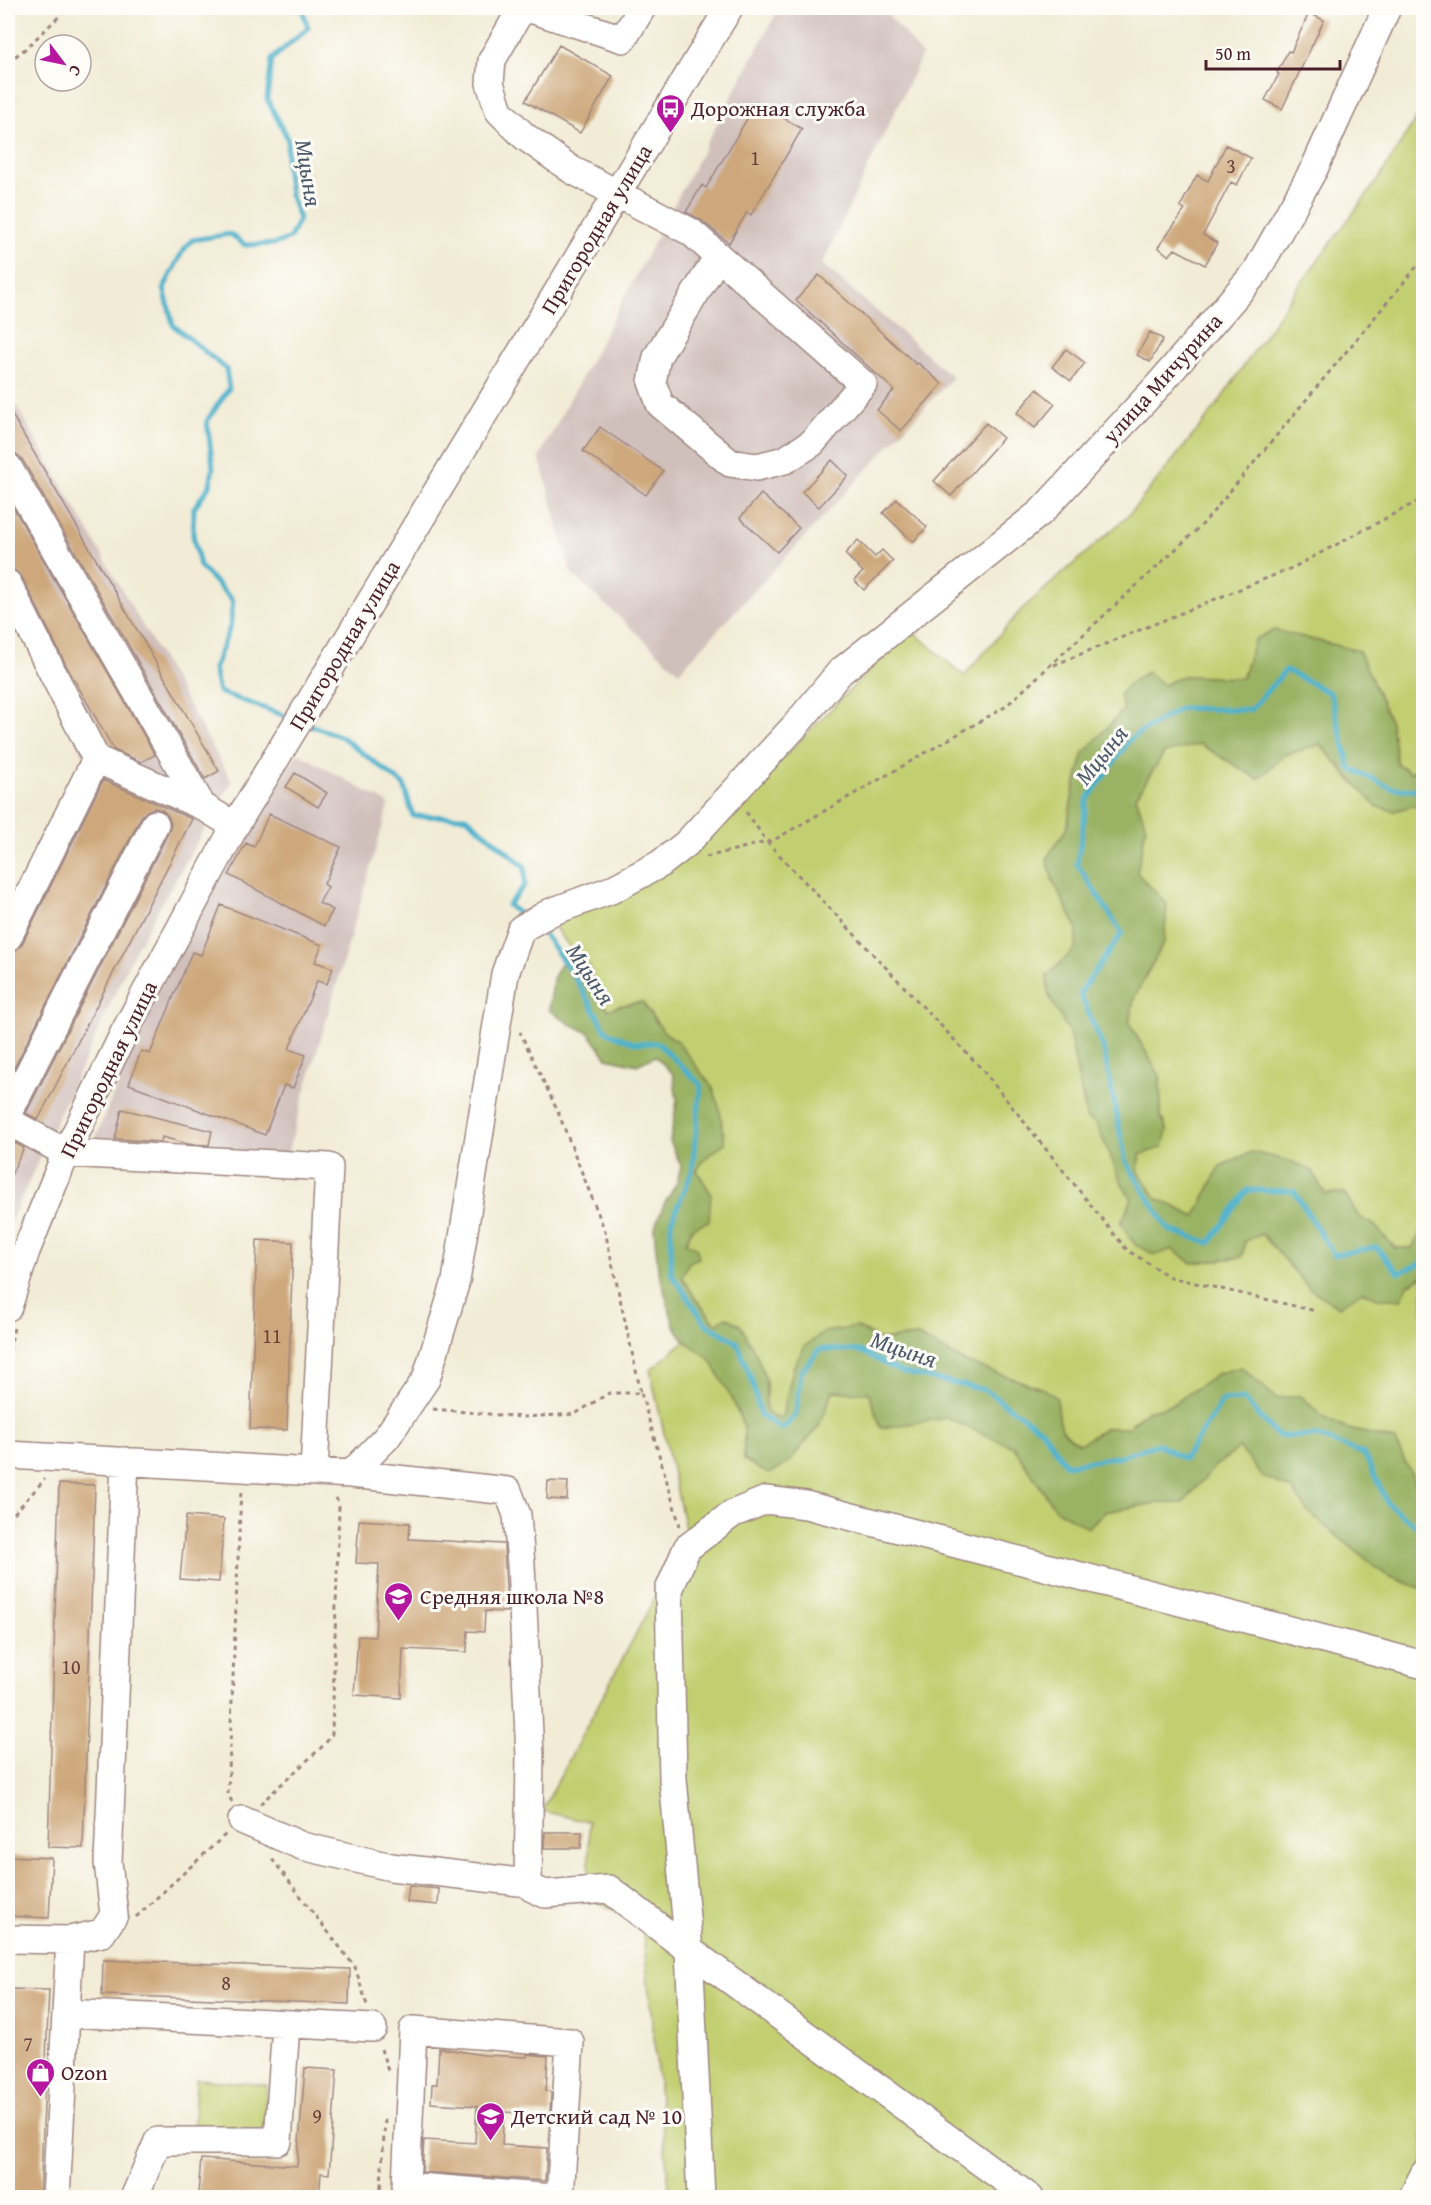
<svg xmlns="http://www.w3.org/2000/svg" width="1431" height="2205" viewBox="0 0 1431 2205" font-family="'Gentium Book Plus',serif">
	<rect width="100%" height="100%" fill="#fdfcf7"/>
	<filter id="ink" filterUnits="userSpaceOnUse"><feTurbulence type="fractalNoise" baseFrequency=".0167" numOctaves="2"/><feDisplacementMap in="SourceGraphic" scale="12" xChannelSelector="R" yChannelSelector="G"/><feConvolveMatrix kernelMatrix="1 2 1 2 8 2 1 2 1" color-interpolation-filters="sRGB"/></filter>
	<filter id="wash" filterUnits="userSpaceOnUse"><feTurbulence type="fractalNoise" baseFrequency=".008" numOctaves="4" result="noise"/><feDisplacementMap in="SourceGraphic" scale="24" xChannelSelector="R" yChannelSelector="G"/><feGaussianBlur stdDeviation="1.35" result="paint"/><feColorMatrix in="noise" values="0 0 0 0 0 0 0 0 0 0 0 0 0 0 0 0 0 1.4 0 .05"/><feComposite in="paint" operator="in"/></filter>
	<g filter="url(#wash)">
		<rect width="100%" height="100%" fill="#f2ecd6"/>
		<path fill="#d0c0bc" d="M 779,8 L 883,8 L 922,55 L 822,264 L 953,377 L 679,672 L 571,573 L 539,457 Z
			M 8,391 L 232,781 L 134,952 L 8,1227 L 8,919 L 85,759 L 8,592 Z
			M 298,753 L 389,804 L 286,1158 L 89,1153 L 169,961 Z"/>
		<path fill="#c2cf71" stroke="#86774e" stroke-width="1.5" d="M 1423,107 L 1423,762 L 1411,773 L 1397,764 L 1391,723 L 1359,652 L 1255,639 L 1243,678 L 1182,676 L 1124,709 L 1084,753 L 1073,793 L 1067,828 L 1047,858 L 1053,881 L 1077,928 L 1076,948 L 1047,976 L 1049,996 L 1069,1032 L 1087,1119 L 1096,1122 L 1123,1186 L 1132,1199 L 1121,1223 L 1172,1249 L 1192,1263 L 1242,1257 L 1245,1241 L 1262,1234 L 1310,1289 L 1362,1291 L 1378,1298 L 1423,1276 L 1423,1513 L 1414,1479 L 1394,1440 L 1345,1428 L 1321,1416 L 1301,1396 L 1276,1398 L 1241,1367 L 1217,1374 L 1172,1405 L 1147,1411 L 1127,1428 L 1106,1428 L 1080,1444 C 1057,1432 1060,1423 1057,1399 L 1046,1390 L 965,1362 L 918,1336 L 879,1340 L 857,1327 L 794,1366 L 782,1418 L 773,1417 L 766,1411 L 766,1380 L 757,1356 L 740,1325 L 716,1324 L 695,1298 L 682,1277 L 689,1262 L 686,1244 L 692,1228 L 711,1194 L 697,1171 L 703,1160 L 678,1042 L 663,1031 L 642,1002 L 618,1006 L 609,1010 L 595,993 L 590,967 L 574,953 L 556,929 L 557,920 L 716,826 L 910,629 L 964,676 L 1022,609 L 1128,516 L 1215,408 L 1293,294 L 1380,177 Z
			M 1200,744 L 1258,779 L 1285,755 L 1320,744 L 1351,781 L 1394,811 L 1423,803 L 1424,1227 L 1412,1248 L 1395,1248 L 1374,1225 L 1359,1218 L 1344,1193 L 1325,1194 L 1311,1170 L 1289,1161 L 1252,1152 L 1220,1166 L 1195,1217 L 1156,1198 L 1138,1171 L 1140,1155 L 1167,1130 L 1161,1116 L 1160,1077 L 1129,1023 L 1134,998 L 1164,942 L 1167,904 L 1137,873 L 1146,828 L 1136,796 L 1164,752 Z
			M 685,1341 L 710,1358 L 733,1401 L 744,1427 L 744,1459 L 819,1426 L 833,1391 L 869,1393 L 881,1428 L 946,1418 L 1014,1447 L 1055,1509 L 1104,1512 L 1156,1503 L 1183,1503 L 1215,1466 L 1240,1448 L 1262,1475 L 1293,1490 L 1309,1513 L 1386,1575 L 1423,1589 L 1423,2197 L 670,2197 L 642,1925 L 589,1897 L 589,1822 L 542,1811 L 687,1537 L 650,1370 Z
			M 196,2079 L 267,2085 L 265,2131 L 194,2126 Z"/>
		<path fill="#99b263" stroke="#726847" stroke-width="1.5" d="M 1274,630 L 1359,651 L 1391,723 L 1397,764 L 1411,773 L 1423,762 L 1423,803 L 1394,811 L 1376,806 L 1320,744 L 1285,755 L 1258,779 L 1200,744 L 1164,753 L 1136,797 L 1146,827 L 1137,873 L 1167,904 L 1164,942 L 1134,998 L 1129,1023 L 1160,1076 L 1161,1116 L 1167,1130 L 1163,1147 L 1140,1155 L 1138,1171 L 1156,1198 L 1195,1217 L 1220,1166 L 1252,1152 L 1289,1161 L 1311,1170 L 1325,1194 L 1344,1193 L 1359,1217 L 1374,1225 L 1395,1248 L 1412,1248 L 1423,1227 L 1423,1276 L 1408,1285 L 1401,1300 L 1378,1298 L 1362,1291 L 1339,1307 L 1310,1289 L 1262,1234 L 1245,1241 L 1242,1257 L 1192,1263 L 1172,1249 L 1156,1255 L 1135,1245 L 1121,1223 L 1132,1199 L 1123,1186 L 1096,1123 L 1087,1119 L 1069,1032 L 1049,996 L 1047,976 L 1076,948 L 1077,928 L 1053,881 L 1047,858 L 1067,828 L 1073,793 L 1084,753 L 1124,709 L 1119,695 L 1130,683 L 1147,672 L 1164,685 L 1182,676 L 1242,678 L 1255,639 Z
			M 574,953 L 590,967 L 595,993 L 609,1010 L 618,1006 L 642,1002 L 663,1031 L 678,1042 L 713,1088 L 720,1111 L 725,1143 L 703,1160 L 697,1171 L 711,1194 L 709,1221 L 692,1228 L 686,1243 L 696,1247 L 699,1258 L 689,1262 L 682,1277 L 695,1298 L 716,1324 L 726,1317 L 740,1325 L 757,1356 L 766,1380 L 766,1411 L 773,1417 L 782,1417 L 794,1366 L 805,1346 L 824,1332 L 857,1327 L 879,1340 L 918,1336 L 965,1362 L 1046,1390 L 1057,1399 C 1060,1423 1057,1432 1080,1444 L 1106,1428 L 1127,1428 L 1147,1411 L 1172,1405 L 1217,1374 L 1241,1367 L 1276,1398 L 1301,1396 L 1321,1416 L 1345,1428 L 1394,1440 L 1414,1479 L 1423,1514 L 1423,1589 L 1386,1575 L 1309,1513 L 1293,1490 L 1262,1476 L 1240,1448 L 1215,1466 L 1183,1503 L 1156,1503 L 1104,1512 L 1088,1528 L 1055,1509 L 1014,1447 L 946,1418 L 881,1428 L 869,1393 L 833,1391 L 819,1426 L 786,1465 L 768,1474 L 744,1460 L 744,1427 L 733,1401 L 710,1359 L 685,1341 L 674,1326 L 658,1268 L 654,1229 L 664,1204 L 677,1183 L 681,1166 L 670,1141 L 677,1101 L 673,1074 L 655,1056 L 637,1065 L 607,1058 L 589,1033 L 570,1024 L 549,1010 L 553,979 L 566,954 Z"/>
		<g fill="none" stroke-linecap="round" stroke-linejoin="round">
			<path stroke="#4cb1cb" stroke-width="5" d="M 291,718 L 219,692 L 214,669 L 230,627 L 233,601 L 200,566 L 193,535 L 194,508 L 210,485 L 213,468 L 207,421 L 229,388 L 226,369 L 173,325 L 164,288 L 182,252 L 192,240 L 230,234 L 245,245 L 275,244 L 290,238 L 299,219 L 290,194 L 286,165 L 288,139 L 267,99 L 272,59 L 308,28 L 302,8
				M 305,723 L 342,737 L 404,785 L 413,816 L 466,817 L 525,867 L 525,885 L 508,905 L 523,917
				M 1424,779 L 1414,790 L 1391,788 L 1350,768 L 1330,693 L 1286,670 L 1250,710 L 1181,708 L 1131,738 L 1087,800 L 1077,864 L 1122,933 L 1080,993 L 1103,1047 L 1126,1162 L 1169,1230 L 1210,1243 L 1247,1190 L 1294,1191 L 1334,1255 L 1376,1247 L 1399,1273 L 1424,1262
				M 537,929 L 544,934 L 572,973 L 607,1032 L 634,1043 L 658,1043 L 701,1085 L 692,1171 L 671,1222 L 671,1273 L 706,1324 L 737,1342 L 753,1384 L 760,1415 L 782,1429 L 796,1415 L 801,1372 L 820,1349 L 860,1351 L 901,1372 L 985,1390 L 1042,1430 L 1066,1465 L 1122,1456 L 1158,1444 L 1184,1459 L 1223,1400 L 1243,1399 L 1278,1436 L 1316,1436 L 1364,1454 L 1388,1504 L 1424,1532"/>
		</g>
		<g id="blocks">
			<path fill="#cea87c" d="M 1309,13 L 1324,20 L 1282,109 L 1265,100 L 1279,74 L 1277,73 L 1288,51 L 1291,52 Z
				M 559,45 L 613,76 L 580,133 L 525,101 Z
				M 757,102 L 802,129 L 751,215 L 747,212 L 729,243 L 701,220 L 686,212 L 702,185 L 706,188 Z
				M 1226,145 L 1251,158 L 1237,185 L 1231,182 L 1203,235 L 1217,243 L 1205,265 L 1175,249 L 1169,256 L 1158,247 L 1185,210 L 1180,207 L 1197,175 L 1208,181 Z
				M 819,275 L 916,364 L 918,363 L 942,384 L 901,431 L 877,410 L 894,390 L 796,300 Z
				M 1150,332 L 1163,339 L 1150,362 L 1137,355 Z
				M 1066,349 L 1085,363 L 1071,381 L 1052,367 Z
				M 1037,389 L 1055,404 L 1035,428 L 1017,413 Z
				M 8,408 L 219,771 L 205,779 L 22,459 L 15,453 L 8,451 Z
				M 986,423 L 1003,438 L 951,496 L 934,481 Z
				M 600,427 L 663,471 L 646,495 L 583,451 Z
				M 832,460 L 848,476 L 819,507 L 802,492 Z
				M 761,494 L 799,528 L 777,552 L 740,518 Z
				M 8,498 L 155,755 L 141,762 L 114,750 L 66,665 L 22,577 L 13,569 L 8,560 Z
				M 897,499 L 927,527 L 913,542 L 883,513 Z
				M 858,540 L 875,557 L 882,550 L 893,561 L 864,590 L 854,580 L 863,572 L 845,554 Z
				M 295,773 L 327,793 L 318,807 L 286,787 Z
				M 103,780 L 192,819 L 38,1120 L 26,1113 L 169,831 L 171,824 L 168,816 L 162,810 L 154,808 L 147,811 L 141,817 L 8,1080 L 8,966 L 15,951 L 22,944 Z
				M 269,814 L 341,847 L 324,884 L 328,887 L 319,903 L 333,910 L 324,926 L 229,875 L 246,843 L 254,847 Z
				M 221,905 L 322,945 L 315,962 L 333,968 L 327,984 L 317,981 L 289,1049 L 306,1055 L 293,1088 L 284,1085 L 265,1135 L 129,1084 L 141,1051 L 150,1054 L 192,952 L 201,955 Z
				M 122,1109 L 212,1131 L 209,1145 L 188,1144 L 162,1137 L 161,1142 L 115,1139 Z
				M 8,1139 L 24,1148 L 8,1181 Z
				M 257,1240 L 293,1242 L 287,1430 L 250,1429 Z
				M 548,1481 L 568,1482 L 567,1500 L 547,1499 Z
				M 59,1484 L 95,1485 L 83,1848 L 48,1847 Z
				M 186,1516 L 224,1519 L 219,1582 L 180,1579 Z
				M 359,1520 L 410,1523 L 409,1539 L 504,1544 L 507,1612 L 485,1611 L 484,1632 L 468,1631 L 467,1652 L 403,1649 L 401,1698 L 354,1695 L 358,1636 L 375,1637 L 379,1564 L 356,1563 Z
				M 545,1832 L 582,1832 L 581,1848 L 544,1848 Z
				M 8,1856 L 52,1858 L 49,1918 L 8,1916 Z
				M 409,1886 L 439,1889 L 438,1905 L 407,1902 Z
				M 103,1960 L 350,1969 L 349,2004 L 102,1995 Z
				M 11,1989 L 49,1990 L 40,2198 L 8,2198 L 8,2096 Z
				M 439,2048 L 484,2055 L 527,2057 L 527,2054 L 548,2056 L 546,2091 L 551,2092 L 550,2115 L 504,2112 L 502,2145 L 547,2148 L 545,2181 L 422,2172 L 424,2140 L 475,2143 L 477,2106 L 431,2103 L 432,2084 L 437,2084 Z
				M 305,2068 L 337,2070 L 329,2174 L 321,2173 L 319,2198 L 268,2198 L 198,2193 L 201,2159 L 297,2166 Z"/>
		</g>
	</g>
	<g filter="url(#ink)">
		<use href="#blocks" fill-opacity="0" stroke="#9e8680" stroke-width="1.5"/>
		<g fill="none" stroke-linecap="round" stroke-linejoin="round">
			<defs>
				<path id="minor" d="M 522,8 L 492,60 L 490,83 L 499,111 L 524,136 L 572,170 L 691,232 L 863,384 L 812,443 L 785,460 L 757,467 L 730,463 L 660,404 L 652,382 L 657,357 L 718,256
					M 527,8 L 623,39 L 642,8
					M 8,467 L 202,806 L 235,826
					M 8,584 L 96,759 L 8,937
					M 96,759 L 202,806
					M 8,1114 L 155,824
					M 8,1121 L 66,1153 L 329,1167 L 314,1472
					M 8,1307 L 26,1251 L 66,1153 L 124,1033 L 235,826 L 729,8
					M 8,1455 L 351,1474 L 508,1491 L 517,1515 L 521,1565 L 530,1756 L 528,1883
					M 351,1474 L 387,1437 L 426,1379 L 456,1281 L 505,974 L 521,929 L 551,912 L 611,890 L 660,864 L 686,844 L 795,726 L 840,672 L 1041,512 L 1157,387 L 1256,272 L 1314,169 L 1387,8
					M 242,1820 L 302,1846 L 391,1867 L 528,1883 L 532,1888 L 545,1894 L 609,1889 L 689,1950 L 1030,2198
					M 8,1939 L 70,1940 L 56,2198
					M 70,1940 L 102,1933 L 114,1915 L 108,1862 L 125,1461
					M 66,2013 L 373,2028
					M 134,2198 L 158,2141 L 278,2141 L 286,2024
					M 554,2198 L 406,2186 L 413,2030 L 570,2042 L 560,2198
					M 701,2198 L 689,1950 L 673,1779 L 669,1590 L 687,1548 L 732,1514 L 766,1500 L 806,1505 L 1424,1665
					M 1412,2198 L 1424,2174"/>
			</defs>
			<use href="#minor" stroke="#9e8680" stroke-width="30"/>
			<path stroke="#9e8680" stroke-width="3" stroke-dasharray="4.5 4.5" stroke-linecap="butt" d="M 8,62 L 25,49 L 68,8
				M 8,258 L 9,263 L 8,270
				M 1054,665 L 1294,567 L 1424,498
				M 746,812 L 768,843 L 980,1067 L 1127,1250 L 1170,1277 L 1316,1311
				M 706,857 L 774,840 L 1005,707 L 1203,524 L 1424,258
				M 8,1359 L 14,1327
				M 8,1369 L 9,1433
				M 641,1393 L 680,1526
				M 433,1409 L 522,1417 L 575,1414 L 609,1393 L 641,1393 L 605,1231 L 558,1112 L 520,1032
				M 8,1494 L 9,1476
				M 8,1520 L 45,1479
				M 232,1802 L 228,1794 L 241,1489
				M 260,1804 L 325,1744 L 332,1734 L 339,1507 L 335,1494
				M 272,1859 L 355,1967 L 367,2005
				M 136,1917 L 226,1834
				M 381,2049 L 388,2071
				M 383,2185 L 381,2185 L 385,2119
				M 380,2198 L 381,2185"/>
			<use href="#minor" stroke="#fff" stroke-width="27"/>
		</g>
	</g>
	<defs>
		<symbol id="bus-pin" viewBox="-11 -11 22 30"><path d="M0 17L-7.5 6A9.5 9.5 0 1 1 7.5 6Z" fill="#b5179e" stroke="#fdfcf7"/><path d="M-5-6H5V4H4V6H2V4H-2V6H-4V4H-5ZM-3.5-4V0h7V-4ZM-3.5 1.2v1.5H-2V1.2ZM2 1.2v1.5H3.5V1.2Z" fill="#fff"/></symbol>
		<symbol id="school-pin" viewBox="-11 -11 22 30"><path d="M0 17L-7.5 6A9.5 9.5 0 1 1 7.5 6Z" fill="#b5179e" stroke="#fdfcf7"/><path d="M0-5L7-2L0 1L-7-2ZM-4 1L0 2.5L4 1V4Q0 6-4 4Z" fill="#fff"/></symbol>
		<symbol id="shop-pin" viewBox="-11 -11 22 30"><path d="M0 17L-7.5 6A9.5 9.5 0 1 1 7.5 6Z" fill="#b5179e" stroke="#fdfcf7"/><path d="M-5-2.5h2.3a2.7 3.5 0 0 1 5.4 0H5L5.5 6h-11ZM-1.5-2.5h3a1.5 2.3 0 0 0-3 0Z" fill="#fff"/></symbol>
	</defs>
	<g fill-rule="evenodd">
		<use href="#bus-pin" x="654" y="92" width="33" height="45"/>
		<use href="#school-pin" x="382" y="1580" width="33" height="45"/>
		<use href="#shop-pin" x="24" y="2056" width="33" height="45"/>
		<use href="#school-pin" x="474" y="2100" width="33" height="45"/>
	</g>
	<g text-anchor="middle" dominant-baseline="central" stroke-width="6" stroke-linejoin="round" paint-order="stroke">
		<g font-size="20" fill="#6b413f">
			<text x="755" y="157">1</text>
			<text x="1231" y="165">3</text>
			<text x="272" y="1335">11</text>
			<text x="71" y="1666">10</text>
			<text x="226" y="1982">8</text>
			<text x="28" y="2043">7</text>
			<text x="317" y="2115">9</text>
		</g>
		<g font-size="22" fill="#4a1f2b" stroke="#fdfcf7" text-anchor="start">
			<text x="691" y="108">Дорожная служба</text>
			<text x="420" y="1596">Средняя школа №8</text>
			<text x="61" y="2072">Ozon</text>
			<text x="511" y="2116">Детский сад № 10</text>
		</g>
		<g font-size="22" fill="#4a1f2b" stroke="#fdfcf7">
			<text transform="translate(596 229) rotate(-59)">Пригородная улица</text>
			<text transform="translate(1162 378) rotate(-48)">улица Мичурина</text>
			<text transform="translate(344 645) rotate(-59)">Пригородная улица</text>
			<text transform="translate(108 1069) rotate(-64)">Пригородная улица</text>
		</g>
		<g font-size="24" font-style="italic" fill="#4b596b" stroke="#fdfcf7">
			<text transform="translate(309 173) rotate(81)">Мцыня</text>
			<text transform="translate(1101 755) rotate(-51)">Мцыня</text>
			<text transform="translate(591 974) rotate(57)">Мцыня</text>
			<text transform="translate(904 1349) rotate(19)">Мцыня</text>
		</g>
	</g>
	<rect width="1431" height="2205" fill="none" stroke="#fdfcf7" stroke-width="30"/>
	<g transform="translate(63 63) rotate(122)"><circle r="28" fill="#fdfcf7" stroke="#b5a4a5" stroke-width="1.5"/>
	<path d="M0-4.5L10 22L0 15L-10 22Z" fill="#b5179e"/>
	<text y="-9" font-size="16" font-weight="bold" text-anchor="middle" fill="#4a1f2b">С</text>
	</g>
	<path d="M1206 60v9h134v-9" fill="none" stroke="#4a1f2b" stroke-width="3"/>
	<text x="1215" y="60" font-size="18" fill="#4a1f2b" stroke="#fdfcf7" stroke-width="4.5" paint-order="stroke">50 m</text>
</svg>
